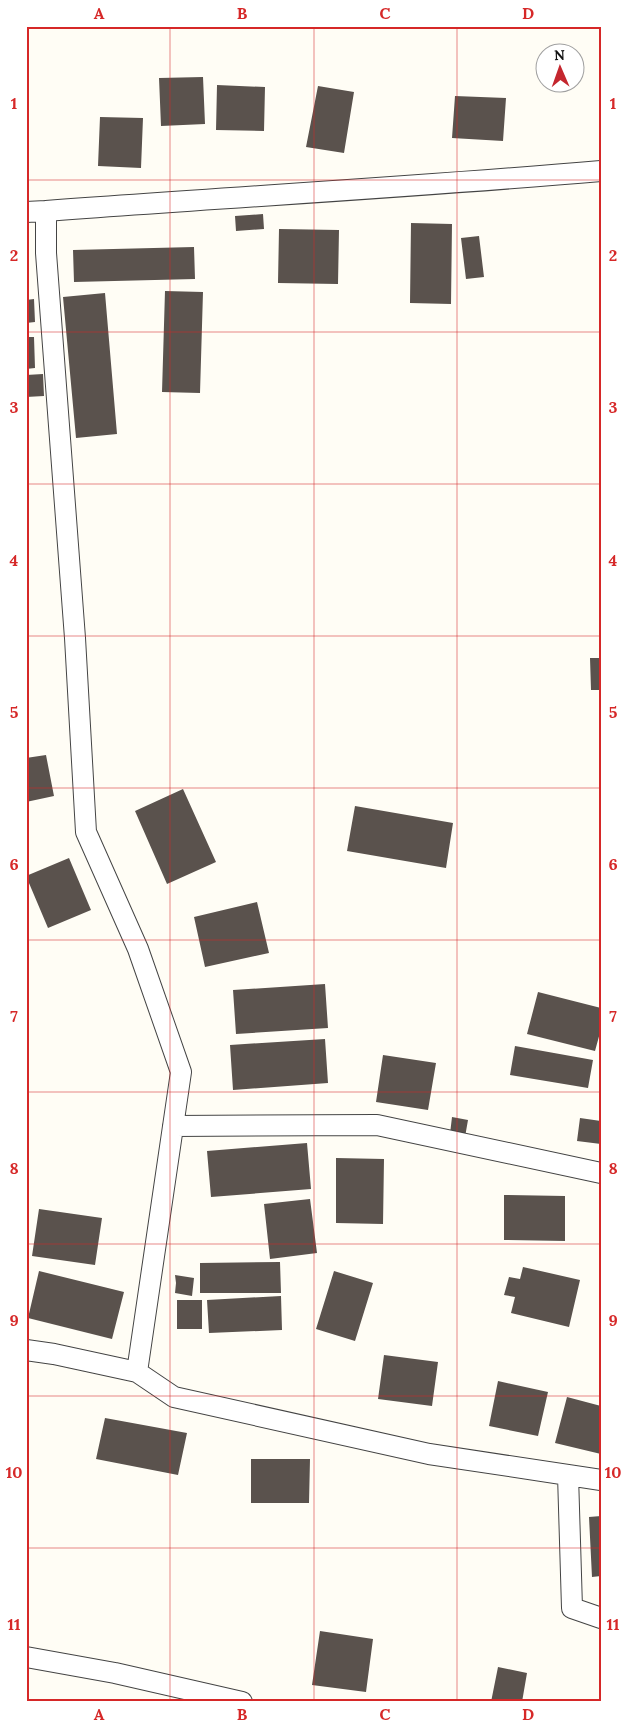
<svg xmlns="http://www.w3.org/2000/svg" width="627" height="1728" viewBox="0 0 627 1728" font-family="Lora,serif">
	<rect width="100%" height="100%" fill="#fffdf5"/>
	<path fill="#5a524d" d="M 203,77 L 205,124 L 161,126 L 159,78 Z
		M 217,85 L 265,87 L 264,131 L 216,130 Z
		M 318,86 L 354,92 L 344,153 L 306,147 Z
		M 455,96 L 506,98 L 503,141 L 452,138 Z
		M 100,117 L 143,118 L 141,168 L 98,166 Z
		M 263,214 L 264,229 L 236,231 L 235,216 Z
		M 411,223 L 452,224 L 451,304 L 410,303 Z
		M 279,229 L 339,230 L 338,284 L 278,283 Z
		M 479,236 L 484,277 L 466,279 L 461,238 Z
		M 194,247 L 195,279 L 74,282 L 73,250 Z
		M 165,291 L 203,292 L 200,393 L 162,392 Z
		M 105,293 L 117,434 L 76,438 L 63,297 Z
		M 34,299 L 35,322 L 26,323 L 26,300 Z
		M 26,337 L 34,337 L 35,368 L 26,369 Z
		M 43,374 L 44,396 L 26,397 L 26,375 Z
		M 590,658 L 601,658 L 601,690 L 591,690 Z
		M 46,755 L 54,796 L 26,802 L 26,758 Z
		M 183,789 L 216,862 L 167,884 L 135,811 Z
		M 355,806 L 453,823 L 446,868 L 347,851 Z
		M 69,858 L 91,910 L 48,928 L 26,876 Z
		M 257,902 L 269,953 L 205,967 L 194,917 Z
		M 325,984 L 328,1028 L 236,1034 L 233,990 Z
		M 538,992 L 601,1008 L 601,1029 L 595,1051 L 527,1034 Z
		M 325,1039 L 328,1083 L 233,1090 L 230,1045 Z
		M 515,1046 L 593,1060 L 588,1088 L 510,1075 Z
		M 383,1055 L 436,1063 L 428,1110 L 376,1102 Z
		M 452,1117 L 468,1120 L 465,1137 L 450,1134 Z
		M 580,1118 L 601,1121 L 601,1144 L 577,1141 Z
		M 307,1143 L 311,1189 L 211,1197 L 207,1151 Z
		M 336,1158 L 384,1159 L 383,1224 L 336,1223 Z
		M 504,1195 L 565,1196 L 565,1241 L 504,1240 Z
		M 310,1199 L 317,1253 L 270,1259 L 264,1204 Z
		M 39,1209 L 102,1218 L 95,1265 L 32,1256 Z
		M 280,1262 L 281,1293 L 200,1293 L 200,1263 Z
		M 523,1267 L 580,1280 L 569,1327 L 511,1313 L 515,1297 L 504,1295 L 509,1277 L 520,1279 Z
		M 39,1271 L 124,1292 L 112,1339 L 28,1318 Z
		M 334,1271 L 373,1283 L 355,1341 L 316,1329 Z
		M 175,1275 L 194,1278 L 192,1296 L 175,1293 L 176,1283 Z
		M 281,1296 L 282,1330 L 209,1333 L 207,1300 Z
		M 177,1300 L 202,1300 L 202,1329 L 177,1329 Z
		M 384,1355 L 438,1362 L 432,1406 L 378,1399 Z
		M 498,1381 L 548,1392 L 538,1436 L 489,1426 Z
		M 567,1397 L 601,1406 L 601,1454 L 555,1443 Z
		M 105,1418 L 187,1433 L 178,1475 L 96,1459 Z
		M 251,1459 L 310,1459 L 309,1503 L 251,1503 Z
		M 601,1516 L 601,1576 L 592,1577 L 589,1517 Z
		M 320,1631 L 373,1639 L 366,1692 L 312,1685 Z
		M 498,1667 L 527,1673 L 522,1702 L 491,1702 Z"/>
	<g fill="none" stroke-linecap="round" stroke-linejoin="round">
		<defs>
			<path id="minor" d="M 46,211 C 231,197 416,187 601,171
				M 26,212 L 46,211 L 46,253 L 75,638 L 86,832 L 138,949 L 181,1072 L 137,1372 L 54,1354 L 26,1350
				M 173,1126 L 377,1125 L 601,1173
				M 137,1372 L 174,1397 L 429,1454 L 601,1480
				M 568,1475 L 572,1608 L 601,1618
				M 26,1657 L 115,1673 L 242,1702"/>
		</defs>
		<use href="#minor" stroke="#444" stroke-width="22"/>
		<use href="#minor" stroke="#fff" stroke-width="20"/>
	</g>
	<path fill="none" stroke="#d62828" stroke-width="1" stroke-opacity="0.55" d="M 170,26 L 170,1702M 314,26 L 314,1702M 457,26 L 457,1702M 26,180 L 601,180M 26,332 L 601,332M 26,484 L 601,484M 26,636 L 601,636M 26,788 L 601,788M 26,940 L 601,940M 26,1092 L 601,1092M 26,1244 L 601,1244M 26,1396 L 601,1396M 26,1548 L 601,1548"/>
	<rect width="627" height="1728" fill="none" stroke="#ffffff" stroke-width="55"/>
	<g transform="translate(560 68) rotate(358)"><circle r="24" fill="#ffffff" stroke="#a0a0a0"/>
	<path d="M0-4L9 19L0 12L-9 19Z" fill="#c4262e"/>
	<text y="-8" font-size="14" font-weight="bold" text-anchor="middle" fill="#111111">N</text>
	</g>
	<rect x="28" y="28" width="572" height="1672" fill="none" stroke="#d62828" stroke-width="2"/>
	<g font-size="16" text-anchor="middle" font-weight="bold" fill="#d62828">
		<text x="99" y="19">A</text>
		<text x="242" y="19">B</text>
		<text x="385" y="19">C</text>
		<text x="528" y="19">D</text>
		<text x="14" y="109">1</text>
		<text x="613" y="109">1</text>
		<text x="14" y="261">2</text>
		<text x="613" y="261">2</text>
		<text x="14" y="413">3</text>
		<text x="613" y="413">3</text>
		<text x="14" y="566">4</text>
		<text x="613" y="566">4</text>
		<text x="14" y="718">5</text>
		<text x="613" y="718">5</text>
		<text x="14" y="870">6</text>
		<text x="613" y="870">6</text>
		<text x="14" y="1022">7</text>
		<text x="613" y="1022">7</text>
		<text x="14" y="1174">8</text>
		<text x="613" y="1174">8</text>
		<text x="14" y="1326">9</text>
		<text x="613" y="1326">9</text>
		<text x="14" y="1478">10</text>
		<text x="613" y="1478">10</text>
		<text x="14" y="1630">11</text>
		<text x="613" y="1630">11</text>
		<text x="99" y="1720">A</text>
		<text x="242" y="1720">B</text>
		<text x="385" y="1720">C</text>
		<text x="528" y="1720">D</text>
	</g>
</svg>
